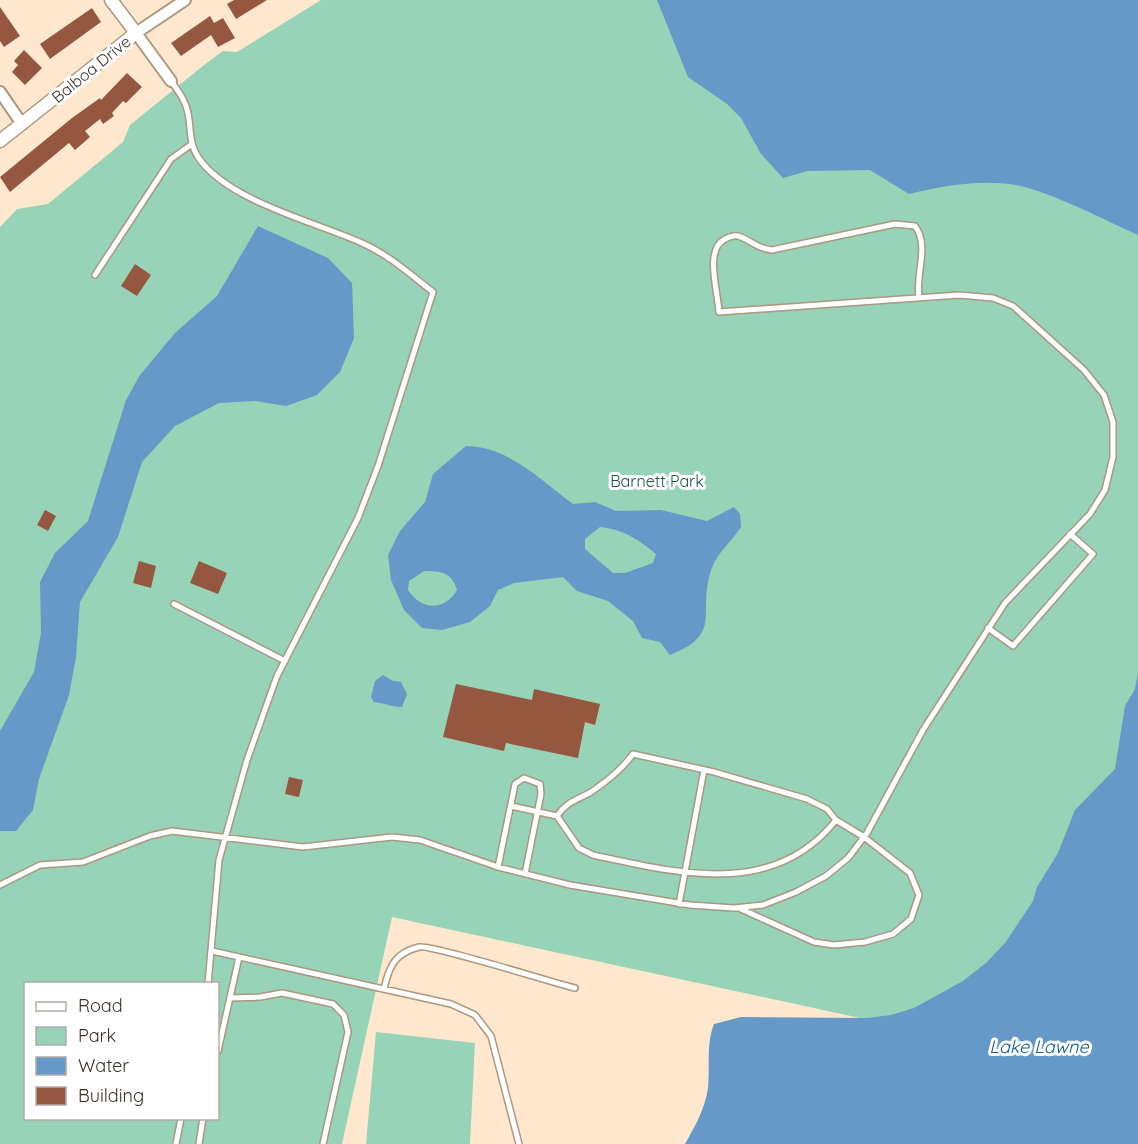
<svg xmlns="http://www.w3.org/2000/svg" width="1138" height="1144" viewBox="0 0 1138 1144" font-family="Quicksand,sans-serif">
	<rect width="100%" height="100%" fill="#ffe8ce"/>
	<path fill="#96d3b7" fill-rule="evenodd" d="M 321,0 L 1138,0 L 1138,1078 L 392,917 L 342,1144 L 0,1144 L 0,227 L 17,209 L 48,204 L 123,142 L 130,125 L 204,65 L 223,51 L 237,52 ZM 26,984 L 218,984 L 218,1118 L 26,1118 Z
		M 376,1032 L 475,1043 L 470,1144 L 366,1144 Z"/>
	<path fill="#6698c8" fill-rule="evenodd" d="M 657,0 L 1138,0 L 1138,235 C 1104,220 1044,188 1009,184 C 975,180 941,186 909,194 L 870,170 L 807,171 L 783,178 L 761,154 L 741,118 L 727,104 L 688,77 Z
		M 258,226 L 328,258 L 352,283 L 354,338 L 340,372 L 317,395 L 286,406 L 255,401 L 219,403 L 175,426 L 142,462 L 118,537 L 80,602 L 76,657 L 69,695 L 39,779 L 33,810 L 16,831 L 0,831 L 0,731 L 34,672 L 41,633 L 40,582 L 55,553 L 88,521 L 126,400 L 140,375 L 175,333 L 217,296 Z
		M 466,446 C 508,446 542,481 573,504 L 595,502 L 616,511 L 661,510 L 707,521 L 734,507 L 740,514 L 741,527 C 730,544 715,554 710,574 C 698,614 723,634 670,655 L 660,642 L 642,638 L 633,621 L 608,601 L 577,591 L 563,577 L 514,583 L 498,590 L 490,606 L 470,622 L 442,630 L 422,628 L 404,610 L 391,580 L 388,555 L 400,531 L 425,502 L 433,474 ZM 600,527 C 623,529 639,540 656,554 L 653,563 L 625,573 L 613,573 L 585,549 L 585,539 ZM 424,571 C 441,571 452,572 457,590 C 444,612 421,610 408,590 L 409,581 Z
		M 1138,673 L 1138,1144 L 685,1144 C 695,1126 705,1109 708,1088 C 710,1066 706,1044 714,1024 L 741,1017 L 867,1018 L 891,1015 L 914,1008 L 963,981 L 987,962 L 1005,943 L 1033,901 L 1037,887 L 1058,853 L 1075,810 L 1115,769 L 1125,706 L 1135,689 Z
		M 383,675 L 393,681 L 401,682 L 407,694 L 402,707 C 391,707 385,703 374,702 L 371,697 L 375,681 Z"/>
	<path fill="#965741" d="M 234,0 L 267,0 L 236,19 L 227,4 Z
		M 0,7 L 20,36 L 4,47 L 0,41 Z
		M 92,8 L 101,22 L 50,59 L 40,44 Z
		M 210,16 L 214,23 L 223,18 L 235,38 L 218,47 L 211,35 L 181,56 L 171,43 Z
		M 24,50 L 42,68 L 25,85 L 12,72 L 18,65 L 14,61 Z
		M 127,73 L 142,87 L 126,103 L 123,101 L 112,113 L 114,116 L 103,124 L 100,119 L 85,131 L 90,137 L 75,150 L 69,143 L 10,192 L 0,177 L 72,118 L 100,98 L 101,100 Z
		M 135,264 L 151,275 L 137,296 L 121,286 Z
		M 45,510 L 56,516 L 48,531 L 37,525 Z
		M 139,561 L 156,566 L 151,588 L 133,583 Z
		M 199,561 L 227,573 L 218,594 L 190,583 Z
		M 456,684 L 532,700 L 534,689 L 600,704 L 595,725 L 585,722 L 578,758 L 506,743 L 504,751 L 443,737 Z
		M 289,777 L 303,780 L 299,797 L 285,794 Z"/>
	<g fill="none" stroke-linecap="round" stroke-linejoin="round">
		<defs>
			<path id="service" d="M 171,81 C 178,91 186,101 188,113 C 191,128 189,144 198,157 C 227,201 316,222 362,243 C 389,255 411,275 433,292 L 378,466 L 358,518 L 277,676 L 247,760 L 219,860 L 208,984
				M 95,275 L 171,159 L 192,144
				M 174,604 L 285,661
				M 988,628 L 1013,646 L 1093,554 L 1070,534
				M 511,806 L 557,816
				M 557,816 L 579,848 L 593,855 C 677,873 774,899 836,820 L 864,837 L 910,873 L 919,895 L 911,919 L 893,934 L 865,942 L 834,945 L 814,942 L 741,909
				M 557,816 C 566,802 577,800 591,792 C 606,782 622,769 633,754 L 714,772 L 807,799 L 827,809 L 836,820
				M 498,867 L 515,784 L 524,778 L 540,784 L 541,794 L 525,874
				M 0,885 L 40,865 L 83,862 L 150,836 L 172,831 L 303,847 L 392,837 L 420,840 L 498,867 L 570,885 L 690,905 L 734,908 L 763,905 L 796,892 L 826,876 L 848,858 L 867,833 L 923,730 L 1005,603 L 1090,514 L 1105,490 L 1113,457 L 1113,422 L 1104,395 L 1084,370 L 1013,306 L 993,298 L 959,295 L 719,312 C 718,292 704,249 725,239 C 729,237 734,235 738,236 C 752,240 754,248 772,250 L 895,224 L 915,226 C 930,246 915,275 919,298
				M 679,904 L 704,770
				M 212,951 L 451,1004 L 475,1015 L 491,1036 L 519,1144
				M 384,989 C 389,966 395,953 419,947 C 430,944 554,983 575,988
				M 230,998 L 260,997 L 282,993 L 333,1004 L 344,1015 L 348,1032 L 323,1144
				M 218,1051 L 239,957
				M 176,1144 L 181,1118
				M 199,1144 L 203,1118"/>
			<path id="minor" d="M 171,81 L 136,33 L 185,0
				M 0,92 L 22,124"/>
			<path id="tertiary" d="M 0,141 L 136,33 L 111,0"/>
		</defs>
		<use href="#service" stroke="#ac977f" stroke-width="8"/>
		<use href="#minor" stroke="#ac977f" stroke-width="14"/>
		<use href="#tertiary" stroke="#ac977f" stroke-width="15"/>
		<use href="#service" stroke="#fff" stroke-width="5"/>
		<use href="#minor" stroke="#fff" stroke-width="10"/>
		<use href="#tertiary" stroke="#fff" stroke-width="12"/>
	</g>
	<g text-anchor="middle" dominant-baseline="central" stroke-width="6" stroke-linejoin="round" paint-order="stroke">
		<g font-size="16" fill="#393027" stroke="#fff">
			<text transform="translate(91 69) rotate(-39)">Balboa Drive</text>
		</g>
		<g font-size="16" fill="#1b5640" stroke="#fff">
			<text x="657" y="481">Barnett Park</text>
		</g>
		<g font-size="18" font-style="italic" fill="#0b5a96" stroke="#fff">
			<text x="1039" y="1046">Lake Lawne</text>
		</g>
	</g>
	<rect x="24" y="982" width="195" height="138" fill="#ffffff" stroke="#b0aca9" stroke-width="1.5"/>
	<rect x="36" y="1002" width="30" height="9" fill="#ffffff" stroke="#b0aca9" stroke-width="1.5"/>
	<text x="78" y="1012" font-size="18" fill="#393027">Road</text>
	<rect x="36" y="1027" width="30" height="18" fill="#96d3b7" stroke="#b0aca9" stroke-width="1.5"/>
	<text x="78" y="1042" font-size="18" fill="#393027">Park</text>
	<rect x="36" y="1057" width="30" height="18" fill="#6698c8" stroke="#b0aca9" stroke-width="1.5"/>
	<text x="78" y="1072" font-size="18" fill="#393027">Water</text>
	<rect x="36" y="1087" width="30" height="18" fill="#965741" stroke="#b0aca9" stroke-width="1.5"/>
	<text x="78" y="1102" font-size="18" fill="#393027">Building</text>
</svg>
